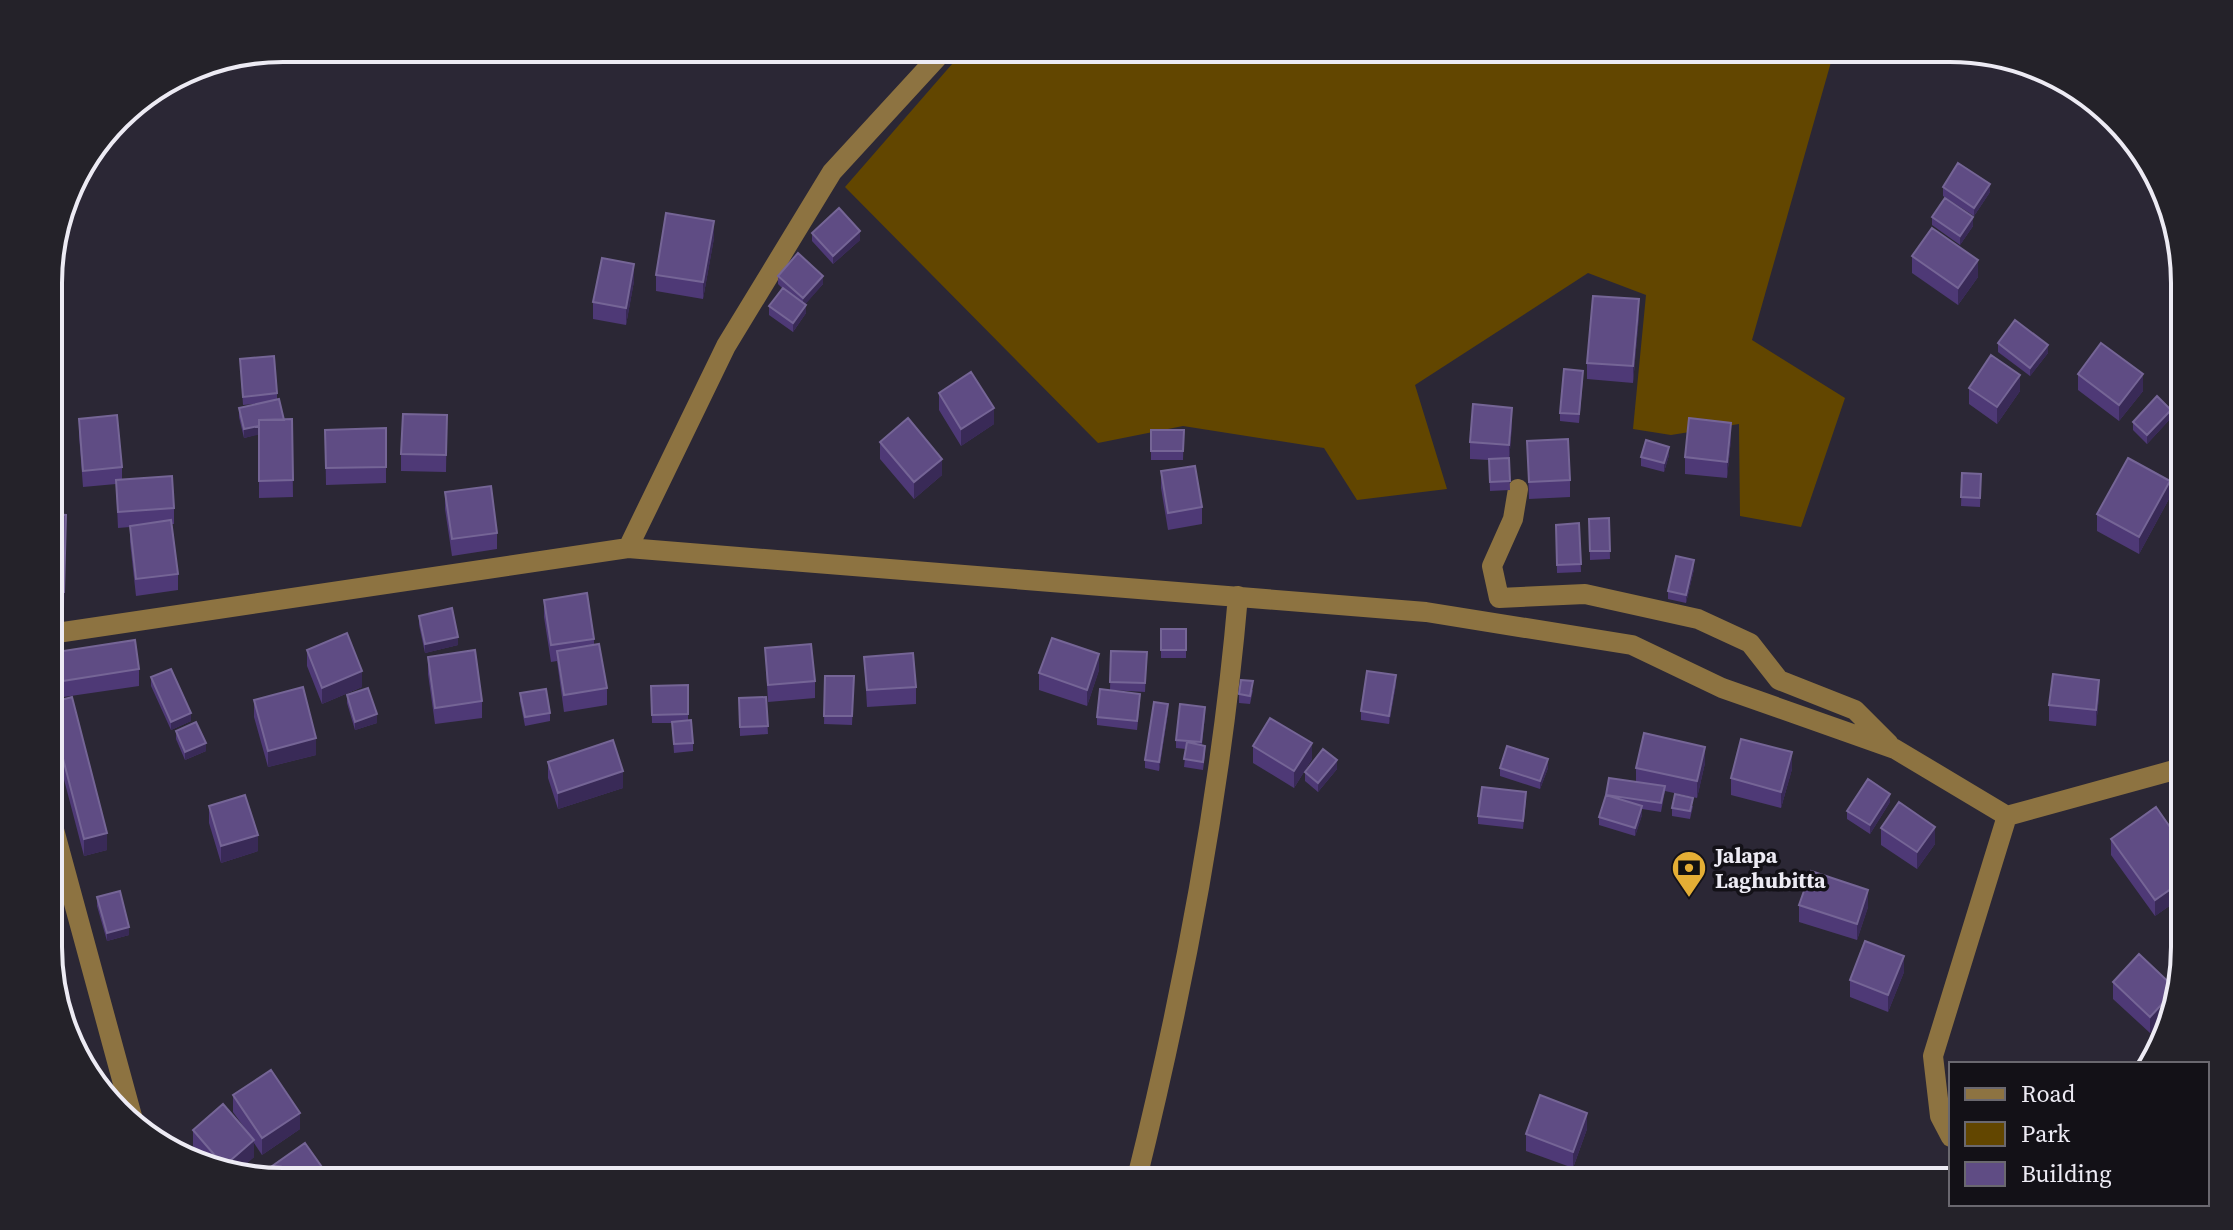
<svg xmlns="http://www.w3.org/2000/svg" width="2233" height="1230" viewBox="0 0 2233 1230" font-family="'Source Serif 4',serif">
	<rect width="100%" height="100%" fill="#2b2735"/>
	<path fill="#624600" d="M 966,48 L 1835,48 L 1752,340 L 1845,398 L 1801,527 L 1740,516 L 1739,424 L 1671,435 L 1633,429 L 1646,295 L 1588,273 L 1415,385 L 1447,489 L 1357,500 L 1324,448 L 1183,426 L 1098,443 L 845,187 Z"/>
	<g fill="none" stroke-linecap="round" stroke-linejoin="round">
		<path stroke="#8d7341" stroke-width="20" d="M 1518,489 L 1513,519 L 1492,566 L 1499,598 L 1585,594 L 1698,619 L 1750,643 L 1779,680 L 1855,710 L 1889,744
			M 628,548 L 726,346 L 832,172 L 946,48
			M 50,634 L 628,548 L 1426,612 L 1632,645 L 1722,688 L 1895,749 L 2007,816 L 2185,767
			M 50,815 L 133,1120
			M 1951,1137 L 1940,1116 L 1933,1056 L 2007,816
			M 1136,1182 C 1184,989 1221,794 1238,596"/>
	</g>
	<path fill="#4e3976" d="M 1943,187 L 1990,192 L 1974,216 L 1943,196 Z
		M 1932,217 L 1973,226 L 1960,245 L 1932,225 Z
		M 812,233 L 860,240 L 833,264 L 812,241 Z
		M 714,238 L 703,299 L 656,291 L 656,275 Z
		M 1912,256 L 1978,277 L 1958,305 L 1912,273 Z
		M 778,276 L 823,284 L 805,304 L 806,313 L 793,332 L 769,315 L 769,306 L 782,288 L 778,284 Z
		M 634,281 L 626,325 L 593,319 L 593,302 Z
		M 1639,316 L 1633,383 L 1587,379 L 1587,363 Z
		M 1998,343 L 2048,353 L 2030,376 L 1998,352 Z
		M 240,359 L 277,393 L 277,400 L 284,420 L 292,419 L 293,497 L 259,498 L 259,434 L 244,438 L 239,417 L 239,408 L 262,403 L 243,405 Z
		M 2078,374 L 2143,391 L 2119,421 L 2078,390 Z
		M 1583,379 L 1579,423 L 1560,421 L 1560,413 Z
		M 1969,388 L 2020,391 L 1997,424 L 1969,404 Z
		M 939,393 L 994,424 L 961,446 L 939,410 Z
		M 447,415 L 446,472 L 401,471 L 401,454 Z
		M 2171,418 L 2147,444 L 2133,430 L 2133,422 Z
		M 79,419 L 122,467 L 122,480 L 174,508 L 174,524 L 172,524 L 178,574 L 178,590 L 136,596 L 130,542 L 130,527 L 118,528 L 116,484 L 83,487 L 79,435 Z
		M 1512,425 L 1509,462 L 1510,490 L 1490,491 L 1489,460 L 1470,459 L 1470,442 Z
		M 386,428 L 386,483 L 326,485 L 325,430 Z
		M 1151,430 L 1184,430 L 1183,460 L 1151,460 Z
		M 1731,439 L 1727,478 L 1685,474 L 1685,457 Z
		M 1527,441 L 1570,480 L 1570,497 L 1529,499 Z
		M 880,442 L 942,475 L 914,499 L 880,459 Z
		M 1669,455 L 1664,472 L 1641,466 L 1641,457 Z
		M 1161,471 L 1202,507 L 1202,524 L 1168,530 L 1161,488 Z
		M 1962,473 L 1981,474 L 1980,507 L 1961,506 Z
		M 445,492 L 497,533 L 497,549 L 452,556 L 445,509 Z
		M 2170,497 L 2139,554 L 2097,531 L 2097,514 Z
		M 50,514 L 66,515 L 64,609 L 50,609 Z
		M 1609,518 L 1610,559 L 1590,560 L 1589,519 Z
		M 1579,523 L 1581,572 L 1557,573 L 1556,525 Z
		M 1694,569 L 1686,603 L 1668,599 L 1668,591 Z
		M 544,600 L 594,639 L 594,644 L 607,688 L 607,705 L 564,712 L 557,661 L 551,662 L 544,617 Z
		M 419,616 L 458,645 L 425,653 L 419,625 Z
		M 1161,629 L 1186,629 L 1186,658 L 1161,658 Z
		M 765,648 L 815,681 L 815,698 L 768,702 Z
		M 307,650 L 362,687 L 322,704 L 307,666 Z
		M 1111,651 L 1147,652 L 1145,692 L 1110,690 Z
		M 50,653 L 139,669 L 139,686 L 50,699 Z
		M 428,657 L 482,701 L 482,718 L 435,724 L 428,674 Z
		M 864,657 L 916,687 L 916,704 L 867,707 Z
		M 1099,670 L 1087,706 L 1039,690 L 1039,673 Z
		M 825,676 L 854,676 L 852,725 L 824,724 Z
		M 151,677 L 191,721 L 171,730 L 151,686 Z
		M 1396,684 L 1389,724 L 1361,720 L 1361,711 Z
		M 688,685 L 688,721 L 693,743 L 693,751 L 674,753 L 672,723 L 652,723 L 651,686 Z
		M 1253,690 L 1250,704 L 1239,703 L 1239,694 Z
		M 520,693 L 550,713 L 550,721 L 525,726 L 520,701 Z
		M 347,695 L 377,723 L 355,730 L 347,703 Z
		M 2099,696 L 2096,726 L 2049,721 L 2049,705 Z
		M 766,697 L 768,734 L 740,736 L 739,698 Z
		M 254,700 L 316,755 L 268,767 L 254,717 Z
		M 1140,702 L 1137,730 L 1097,725 L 1097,717 Z
		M 50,703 L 107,850 L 84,856 L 50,726 Z
		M 1168,712 L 1159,771 L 1145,768 L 1145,760 Z
		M 1205,715 L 1202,745 L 1205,754 L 1203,770 L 1184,767 L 1186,749 L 1176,748 L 1176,740 Z
		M 176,731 L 206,751 L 185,760 L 176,739 Z
		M 1253,746 L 1312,759 L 1294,788 L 1253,763 Z
		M 548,762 L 623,788 L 558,809 L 548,778 Z
		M 1705,763 L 1697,798 L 1665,791 L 1661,812 L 1642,809 L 1642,815 L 1635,836 L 1599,825 L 1599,817 L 1606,795 L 1636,782 L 1636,768 Z
		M 1500,768 L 1548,768 L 1540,789 L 1500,776 Z
		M 1337,769 L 1318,792 L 1305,781 L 1305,772 Z
		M 1792,769 L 1781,808 L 1731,795 L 1731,778 Z
		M 1526,800 L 1523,829 L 1478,824 L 1478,816 Z
		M 1890,802 L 1870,834 L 1847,819 L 1847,811 Z
		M 209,806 L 258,851 L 221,863 L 209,823 Z
		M 1693,806 L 1690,819 L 1672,816 L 1672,808 Z
		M 1881,828 L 1935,844 L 1917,869 L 1881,845 Z
		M 2111,839 L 2184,847 L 2185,895 L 2155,916 L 2111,855 Z
		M 97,897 L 129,935 L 107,941 L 97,906 Z
		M 1799,905 L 1868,907 L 1857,940 L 1799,922 Z
		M 1904,972 L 1888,1012 L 1850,997 L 1850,980 Z
		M 2113,982 L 2176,989 L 2169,1013 L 2150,1033 L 2113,999 Z
		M 233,1095 L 300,1129 L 262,1155 L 254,1143 L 254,1157 L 239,1170 L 206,1161 L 193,1146 L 193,1130 L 246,1130 L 233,1112 Z
		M 1587,1129 L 1573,1168 L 1526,1151 L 1526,1134 Z
		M 268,1169 L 331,1182 L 283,1182 L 268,1178 Z"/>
	<path fill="#392a57" d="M 1990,184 L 1990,192 L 1974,216 L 1974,208 Z
		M 1973,217 L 1973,226 L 1960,245 L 1960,236 Z
		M 714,221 L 714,238 L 703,299 L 703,282 Z
		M 860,231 L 860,240 L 833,264 L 833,256 Z
		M 1978,260 L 1978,277 L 1958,305 L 1958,288 Z
		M 634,264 L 634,281 L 626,325 L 626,308 Z
		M 823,276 L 823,284 L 803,307 L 803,298 Z
		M 1639,299 L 1639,316 L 1633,383 L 1633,366 Z
		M 806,305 L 806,313 L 793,332 L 793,323 Z
		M 2048,345 L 2048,353 L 2030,376 L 2030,368 Z
		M 2143,374 L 2143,391 L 2119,421 L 2119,405 Z
		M 2020,375 L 2020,391 L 1997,424 L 1997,407 Z
		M 994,408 L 994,424 L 961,446 L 961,429 Z
		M 1512,408 L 1512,425 L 1509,462 L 1509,445 Z
		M 2171,410 L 2171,418 L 2147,444 L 2147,435 Z
		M 284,420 L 284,429 L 244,438 L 244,429 Z
		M 1731,423 L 1731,439 L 1727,478 L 1727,462 Z
		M 1669,447 L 1669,455 L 1664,472 L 1664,463 Z
		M 942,459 L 942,475 L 914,499 L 914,482 Z
		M 2170,481 L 2170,497 L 2139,554 L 2139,537 Z
		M 1694,560 L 1694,569 L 1686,603 L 1686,595 Z
		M 458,637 L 458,645 L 425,653 L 425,644 Z
		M 1099,654 L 1099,670 L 1087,706 L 1087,690 Z
		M 362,671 L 362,687 L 322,704 L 322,688 Z
		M 1396,675 L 1396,684 L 1389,724 L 1389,716 Z
		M 2099,680 L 2099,696 L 2096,726 L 2096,710 Z
		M 1168,704 L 1168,712 L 1159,771 L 1159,762 Z
		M 191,713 L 191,721 L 171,730 L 171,722 Z
		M 377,714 L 377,723 L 355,730 L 355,722 Z
		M 316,738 L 316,755 L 268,767 L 268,751 Z
		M 206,743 L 206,751 L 185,760 L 185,752 Z
		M 1312,743 L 1312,759 L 1294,788 L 1294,771 Z
		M 1705,747 L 1705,763 L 1697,798 L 1697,781 Z
		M 1792,752 L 1792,769 L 1781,808 L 1781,792 Z
		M 1548,759 L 1548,768 L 1540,789 L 1540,781 Z
		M 1337,760 L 1337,769 L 1318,792 L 1318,783 Z
		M 623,771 L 623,788 L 558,809 L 558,793 Z
		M 1890,794 L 1890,802 L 1870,834 L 1870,825 Z
		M 1642,806 L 1642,815 L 1635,836 L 1635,828 Z
		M 1935,827 L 1935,844 L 1917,869 L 1917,852 Z
		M 107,833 L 107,850 L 84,856 L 84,839 Z
		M 258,835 L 258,851 L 221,863 L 221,846 Z
		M 2185,879 L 2185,895 L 2155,916 L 2155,900 Z
		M 1868,890 L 1868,907 L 1857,940 L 1857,924 Z
		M 129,927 L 129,935 L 107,941 L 107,933 Z
		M 1904,956 L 1904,972 L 1888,1012 L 1888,995 Z
		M 2176,989 L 2169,1013 L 2150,1033 L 2150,1017 Z
		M 300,1113 L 300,1129 L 262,1155 L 262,1138 Z
		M 1587,1113 L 1587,1129 L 1573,1168 L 1573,1152 Z
		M 254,1140 L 254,1157 L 239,1170 L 224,1166 Z"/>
	<path fill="#5f4c84" stroke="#756596" stroke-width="2" d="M 1958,163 L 1990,184 L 1974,208 L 1943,187 Z
		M 1945,198 L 1973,217 L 1960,236 L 1932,217 Z
		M 839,208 L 860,231 L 833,256 L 812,233 Z
		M 666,213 L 714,221 L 703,282 L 656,275 Z
		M 1932,228 L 1978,260 L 1958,288 L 1912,256 Z
		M 798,253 L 823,276 L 803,298 L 778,276 Z
		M 602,258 L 634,264 L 626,308 L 593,302 Z
		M 783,288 L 806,305 L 793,323 L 769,306 Z
		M 1593,296 L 1639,299 L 1633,366 L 1587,363 Z
		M 2015,320 L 2048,345 L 2030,368 L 1998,343 Z
		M 2101,343 L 2143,374 L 2119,405 L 2078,374 Z
		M 1991,355 L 2020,375 L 1997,407 L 1969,388 Z
		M 274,356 L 277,393 L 243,397 L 240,359 Z
		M 1564,369 L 1583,371 L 1579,414 L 1560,413 Z
		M 971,372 L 994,408 L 961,429 L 939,393 Z
		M 2157,396 L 2171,410 L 2147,435 L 2133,422 Z
		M 279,399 L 284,420 L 259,420 L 259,426 L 244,429 L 239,408 Z
		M 1473,404 L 1512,408 L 1509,445 L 1470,442 Z
		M 403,414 L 447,415 L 446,455 L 401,454 Z
		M 117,415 L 122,467 L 83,471 L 79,419 Z
		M 908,418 L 942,459 L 914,482 L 880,442 Z
		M 1689,418 L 1731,423 L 1727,462 L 1685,457 Z
		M 292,419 L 293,480 L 259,481 L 259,420 Z
		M 386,428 L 386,467 L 326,468 L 325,430 Z
		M 1151,430 L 1184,430 L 1183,451 L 1151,451 Z
		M 1568,439 L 1570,480 L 1529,482 L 1527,441 Z
		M 1646,440 L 1669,447 L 1664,463 L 1641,457 Z
		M 1509,458 L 1510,481 L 1490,482 L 1489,459 Z
		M 2128,458 L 2170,481 L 2139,537 L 2097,514 Z
		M 1195,466 L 1202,507 L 1168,513 L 1161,471 Z
		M 1962,473 L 1981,474 L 1980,498 L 1961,497 Z
		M 172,476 L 174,508 L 118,512 L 116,480 Z
		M 491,486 L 497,533 L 452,539 L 445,492 Z
		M 50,514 L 66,515 L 64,592 L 50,592 Z
		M 1609,518 L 1610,551 L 1590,551 L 1589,519 Z
		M 171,520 L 178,574 L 136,579 L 130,526 Z
		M 1579,523 L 1581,564 L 1557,565 L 1556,525 Z
		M 1676,556 L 1694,560 L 1686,595 L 1668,591 Z
		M 587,593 L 594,639 L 551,645 L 544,600 Z
		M 452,608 L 458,637 L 425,644 L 419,616 Z
		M 1161,629 L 1186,629 L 1186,650 L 1161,650 Z
		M 347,633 L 362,671 L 322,688 L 307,650 Z
		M 1052,638 L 1099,654 L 1087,690 L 1039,673 Z
		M 135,640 L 139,669 L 50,683 L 50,653 Z
		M 599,644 L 607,688 L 564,695 L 557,651 Z
		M 811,644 L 815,681 L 768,685 L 765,648 Z
		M 475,650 L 482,701 L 435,708 L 428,657 Z
		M 1111,651 L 1147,652 L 1145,683 L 1110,682 Z
		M 913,653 L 916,687 L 867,690 L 864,657 Z
		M 171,669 L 191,713 L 171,722 L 151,677 Z
		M 1367,671 L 1396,675 L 1389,716 L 1361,711 Z
		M 2053,674 L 2099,680 L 2096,710 L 2049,705 Z
		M 825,676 L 854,676 L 852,716 L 824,716 Z
		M 1241,680 L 1253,681 L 1250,696 L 1239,694 Z
		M 688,685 L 688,714 L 652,715 L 651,686 Z
		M 303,687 L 316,738 L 268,751 L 254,700 Z
		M 368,688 L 377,714 L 355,722 L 347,695 Z
		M 546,689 L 550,713 L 525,717 L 520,693 Z
		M 1100,689 L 1140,694 L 1137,721 L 1097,717 Z
		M 72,697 L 107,833 L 84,839 L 50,709 L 50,703 Z
		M 766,697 L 768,726 L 740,727 L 739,698 Z
		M 1154,702 L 1168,704 L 1159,762 L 1145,760 Z
		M 1180,704 L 1205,707 L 1201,742 L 1176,740 Z
		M 1270,718 L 1312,743 L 1294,771 L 1253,746 Z
		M 691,720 L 693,743 L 674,744 L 672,722 Z
		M 196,722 L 206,743 L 185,752 L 176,731 Z
		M 1644,733 L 1705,747 L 1697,781 L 1636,768 Z
		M 1741,739 L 1792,752 L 1781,792 L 1731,778 Z
		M 613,740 L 623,771 L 558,793 L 548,762 Z
		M 1187,742 L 1205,746 L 1203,762 L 1184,759 Z
		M 1507,746 L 1548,759 L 1540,781 L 1500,768 Z
		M 1323,749 L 1337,760 L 1318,783 L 1305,772 Z
		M 1609,778 L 1665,786 L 1661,803 L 1606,795 Z
		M 1868,779 L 1890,794 L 1870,825 L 1847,811 Z
		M 1482,787 L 1526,792 L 1523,821 L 1478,816 Z
		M 1675,794 L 1693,798 L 1690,811 L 1672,808 Z
		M 245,795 L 258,835 L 221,846 L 209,806 Z
		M 1606,795 L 1642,806 L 1635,828 L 1599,817 Z
		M 1899,802 L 1935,827 L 1917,852 L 1881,828 Z
		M 2156,807 L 2184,847 L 2185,879 L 2155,900 L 2111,839 Z
		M 1811,871 L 1868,890 L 1857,924 L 1799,905 Z
		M 120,891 L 129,927 L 107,933 L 97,897 Z
		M 1865,941 L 1904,956 L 1888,995 L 1850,980 Z
		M 2139,954 L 2176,989 L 2150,1017 L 2113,982 Z
		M 271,1070 L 300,1113 L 262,1138 L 233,1095 Z
		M 1540,1095 L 1587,1113 L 1573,1152 L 1526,1134 Z
		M 223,1104 L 254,1140 L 224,1166 L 193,1130 Z
		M 305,1143 L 331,1180 L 329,1182 L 283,1182 L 276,1180 L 268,1169 Z
		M 351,1175 L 356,1182 L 339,1182 Z"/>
	<defs>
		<symbol id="bank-pin" viewBox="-11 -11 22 30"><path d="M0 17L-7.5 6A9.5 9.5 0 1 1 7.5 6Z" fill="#e4ae35" stroke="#131117"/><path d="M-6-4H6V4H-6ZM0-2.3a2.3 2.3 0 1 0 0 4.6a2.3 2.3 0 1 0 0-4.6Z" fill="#111"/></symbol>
	</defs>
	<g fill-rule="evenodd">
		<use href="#bank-pin" x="1669" y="848" width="40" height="54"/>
	</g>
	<g text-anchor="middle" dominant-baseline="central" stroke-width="7" stroke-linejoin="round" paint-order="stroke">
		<g font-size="22" font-weight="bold" fill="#edebf4" stroke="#131117" text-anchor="start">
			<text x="1715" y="855">Jalapa<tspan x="1715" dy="25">Laghubitta</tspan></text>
		</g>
	</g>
	<path d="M0 0H2233V1230H0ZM283 62H1950A221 221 0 0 1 2171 283V947A221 221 0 0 1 1950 1168H283A221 221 0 0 1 62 947V283A221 221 0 0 1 283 62Z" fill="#242229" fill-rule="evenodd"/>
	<path fill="none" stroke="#edebf4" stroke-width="4" d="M283 62H1950A221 221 0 0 1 2171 283V947A221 221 0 0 1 1950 1168H283A221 221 0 0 1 62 947V283A221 221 0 0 1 283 62Z"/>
	<rect x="1949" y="1062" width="260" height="144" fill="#131117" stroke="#6a686f" stroke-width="2"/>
	<rect x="1965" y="1088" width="40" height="12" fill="#8d7341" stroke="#6a686f" stroke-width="2"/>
	<text x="2021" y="1102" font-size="24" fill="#edebf4">Road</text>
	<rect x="1965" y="1122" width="40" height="24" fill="#624600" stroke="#6a686f" stroke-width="2"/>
	<text x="2021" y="1142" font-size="24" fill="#edebf4">Park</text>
	<rect x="1965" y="1162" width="40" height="24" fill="#5f4c84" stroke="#6a686f" stroke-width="2"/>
	<text x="2021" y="1182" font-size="24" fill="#edebf4">Building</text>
</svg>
